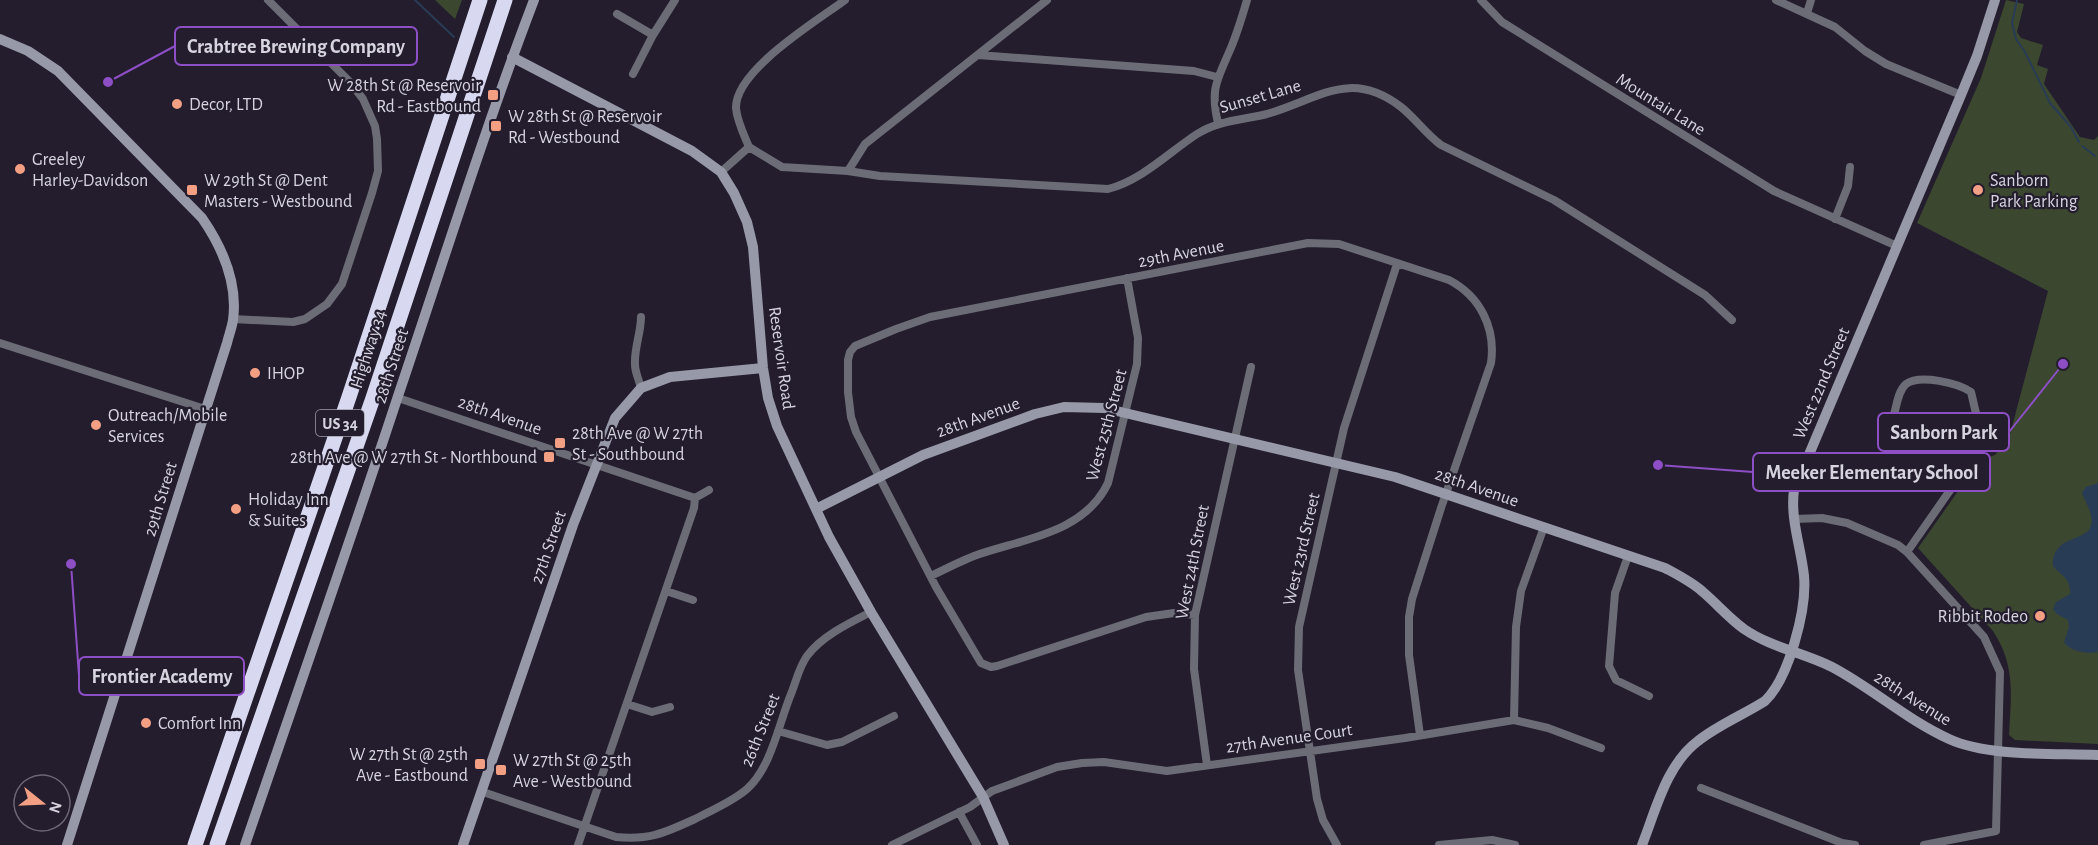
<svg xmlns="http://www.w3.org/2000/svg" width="2098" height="845" viewBox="0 0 2098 845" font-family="'Alegreya Sans',sans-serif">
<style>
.green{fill:#3b472e}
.water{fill:#293c56}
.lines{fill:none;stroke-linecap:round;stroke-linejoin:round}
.stream{stroke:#293c56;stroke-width:2}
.street{stroke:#6c6c76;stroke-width:8}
.secondary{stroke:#9798a8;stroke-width:10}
.highway{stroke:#d8d9f1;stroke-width:15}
.poi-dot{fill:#f39f83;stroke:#231d2e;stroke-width:2}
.labels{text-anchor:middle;stroke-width:4.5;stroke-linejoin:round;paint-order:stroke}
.shield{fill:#231d2e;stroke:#a19dab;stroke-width:1.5}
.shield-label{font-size:16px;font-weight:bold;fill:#d7d4e0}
.poi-label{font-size:18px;fill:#d7d4e0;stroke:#231d2e;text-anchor:start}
.street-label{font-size:18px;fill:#d7d4e0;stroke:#231d2e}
.leader{fill:none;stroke:#8d4ec6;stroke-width:2}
.callout-dot{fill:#8d4ec6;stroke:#231d2e;stroke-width:2}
.callout{fill:#231d2e;stroke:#8d4ec6;stroke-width:2}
.callout-label{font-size:20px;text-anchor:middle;font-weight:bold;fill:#d7d4e0}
</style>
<rect width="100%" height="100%" fill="#231d2e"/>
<path class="green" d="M 435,0 L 462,0 L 455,19 Z
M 2006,0 L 2024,4 L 2017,32 L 2021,38 L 2043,45 L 2037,65 L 2048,69 L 2044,84 L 2080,137 L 2094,140 L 2098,136 L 2098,744 L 2015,740 L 2009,735 C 2011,696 2016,666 1993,631 L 1918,548 L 1980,460 L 1995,455 L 2009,438 L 2048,291 L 1917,223 L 1981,78 Z"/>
<path class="water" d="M 2098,483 L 2098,652 C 2086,654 2071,652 2064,642 L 2069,627 L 2068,620 L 2057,614 L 2053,609 L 2056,602 L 2070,594 C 2071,578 2062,577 2053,566 C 2052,529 2098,546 2091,515 C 2089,508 2085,500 2082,493 L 2086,487 Z"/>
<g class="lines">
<path class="stream" d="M 415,0 L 454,37
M 2017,0 L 2012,23 L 2016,39 L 2025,52 L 2050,103 L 2071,127 L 2079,142
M 2082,146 L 2095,156"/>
<path class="street" d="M 1481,0 L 1502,22 L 1774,191 L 1897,246
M 1776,0 L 1835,27 L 1865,51 L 1886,64 L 1961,95
M 1807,13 L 1811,0
M 617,14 L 653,35
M 978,55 L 1194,71 L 1217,77
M 633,74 L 653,35 L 675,0
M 1218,123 C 1210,89 1217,80 1230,50 C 1237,34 1242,17 1247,0
M 749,147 L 782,167 L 848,171 L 880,176 L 1108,189 C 1142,180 1168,153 1197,134 C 1219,120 1243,120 1267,114 C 1319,99 1350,68 1401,107 C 1415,118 1426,134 1441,145 L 1554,200 L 1705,295 L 1732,320
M 848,171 L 865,144 L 1047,0
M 721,172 L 749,147 C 744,135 737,121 736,108 C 735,70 817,21 845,0
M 1835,219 L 1848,186 L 1850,167
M 233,319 L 293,322 L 305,319 L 327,304 L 342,284 L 372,193 L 378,171 L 377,139 L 375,126 L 363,99 L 350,82 L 268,0
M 0,343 L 205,409
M 641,388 C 639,380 635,372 635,365 C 634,348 641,333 641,317
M 398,398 L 695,498
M 1794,519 L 1822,518 L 1847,523 L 1898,545 L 1907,552 L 1984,637 L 2000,672 L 1996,831 L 1924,845
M 1907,552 L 1983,443 L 1971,392 C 1958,383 1920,374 1906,384 C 1899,390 1897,402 1895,411 C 1891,421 1888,428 1895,438 L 1970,461
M 1628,556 L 1615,593 L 1609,666 L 1616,680 L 1649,696
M 931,576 C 945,569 959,562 974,556 C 1021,539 1084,534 1108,483 L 1137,364 L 1138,338 L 1127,278
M 666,591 L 693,600
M 1195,615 L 1174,613 L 1146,617 L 997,666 L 991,667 L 981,663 L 936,587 L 856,432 L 851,417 L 848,392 L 848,360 L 850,352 L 855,346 L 896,329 L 930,317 L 1308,243 L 1339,244 L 1449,280 C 1480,296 1496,328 1491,363 L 1441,508 L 1412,599 L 1409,617 L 1409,655 L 1420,735
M 627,704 L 652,712 L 670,707
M 1514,720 L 1516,627 L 1521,591 L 1544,527
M 778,731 L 827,745 L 842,742 L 894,716
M 1207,765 L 1194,669 L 1195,615 L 1251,367
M 1701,788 L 1842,843 L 1855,845
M 483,792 L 616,837 C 651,840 664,833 695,819 C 712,810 732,802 747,789 C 771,768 779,723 791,694 C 796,682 799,667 807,656 C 822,636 849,623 871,612
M 959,812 L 977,845
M 578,845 L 694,508 L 695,498 L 709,490
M 892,845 L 970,807 L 992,791 L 1057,767 L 1082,763 L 1104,762 L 1167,771 L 1405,738 L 1514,720 L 1548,728 L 1601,748
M 1337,845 L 1323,820 L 1317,799 L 1298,670 L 1299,627 L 1344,428 L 1397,264
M 1439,845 L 1492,840 L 1515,845"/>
<path class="secondary" d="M 0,39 L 28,51 L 58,71 L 202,218 C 222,247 238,283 233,320 C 232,327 229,335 227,343 L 67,845
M 512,57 L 692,151 L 721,172 L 734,193 L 747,222 L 753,247 L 763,368 L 768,398 L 777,426 L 829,537 L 871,612 L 983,797 L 1004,845
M 816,509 L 923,455 L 1035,414 L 1064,407 L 1104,408 L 1395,477 L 1665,568 C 1678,575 1692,582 1703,592 C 1717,604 1729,618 1744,629 C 1770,647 1804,653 1832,667 C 1872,688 1907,720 1949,739 C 1988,757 2054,753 2098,755
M 245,845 C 296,696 348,548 397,399 C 442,266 484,131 534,0
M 463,845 L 573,525 L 615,418 L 641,388 L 670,377 L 763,368
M 1642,845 C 1656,810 1666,765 1698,741 C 1718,725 1743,715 1765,701 C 1789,678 1807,609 1804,576 C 1801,547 1790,519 1794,490 L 1961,95 L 1977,56 L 1995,0"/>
<path class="highway" d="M 195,845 L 349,397 L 480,0
M 217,845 L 373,398 L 505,0"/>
</g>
<g class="poi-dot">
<rect x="487" y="89" width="12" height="12" rx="3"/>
<circle cx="177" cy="104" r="6"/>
<rect x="490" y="120" width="12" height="12" rx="3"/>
<circle cx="20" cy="169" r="6"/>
<rect x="186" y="184" width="12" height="12" rx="3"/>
<circle cx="1978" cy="190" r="6"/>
<circle cx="255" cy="373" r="6"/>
<circle cx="96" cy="425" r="6"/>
<rect x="554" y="437" width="12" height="12" rx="3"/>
<rect x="543" y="451" width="12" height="12" rx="3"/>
<circle cx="236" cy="509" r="6"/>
<circle cx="2040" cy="616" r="6"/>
<circle cx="146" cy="723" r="6"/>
<rect x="474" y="758" width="12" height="12" rx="3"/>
<rect x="495" y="764" width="12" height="12" rx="3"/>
</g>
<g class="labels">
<rect class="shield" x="316" y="410" width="48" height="26" rx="4.5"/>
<g class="shield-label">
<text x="340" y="429">US 34</text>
</g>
<g class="poi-label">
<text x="481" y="91" text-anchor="end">W 28th St @ Reservoir<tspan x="481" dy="21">Rd - Eastbound</tspan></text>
<text x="189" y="110">Decor, LTD</text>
<text x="508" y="122">W 28th St @ Reservoir<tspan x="508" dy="21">Rd - Westbound</tspan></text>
<text x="32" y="165">Greeley<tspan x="32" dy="21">Harley-Davidson</tspan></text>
<text x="204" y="186">W 29th St @ Dent<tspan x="204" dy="21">Masters - Westbound</tspan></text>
<text x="1990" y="186">Sanborn<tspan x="1990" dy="21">Park Parking</tspan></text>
<text x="267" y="379">IHOP</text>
<text x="108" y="421">Outreach/Mobile<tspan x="108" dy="21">Services</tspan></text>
<text x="572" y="439">28th Ave @ W 27th<tspan x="572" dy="21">St - Southbound</tspan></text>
<text x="537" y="463" text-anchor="end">28th Ave @ W 27th St - Northbound</text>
<text x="248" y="505">Holiday Inn<tspan x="248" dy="21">&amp; Suites</tspan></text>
<text x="2028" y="622" text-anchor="end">Ribbit Rodeo</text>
<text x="158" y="729">Comfort Inn</text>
<text x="468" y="760" text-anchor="end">W 27th St @ 25th<tspan x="468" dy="21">Ave - Eastbound</tspan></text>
<text x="513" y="766">W 27th St @ 25th<tspan x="513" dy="21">Ave - Westbound</tspan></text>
</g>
<g class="street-label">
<text transform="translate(1260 96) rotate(-16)" y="6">Sunset Lane</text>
<text transform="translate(1661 104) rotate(32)" y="6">Mountair Lane</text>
<text transform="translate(1181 253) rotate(-11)" y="6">29th Avenue</text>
<text transform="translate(368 349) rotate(-72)" y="6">Highway 34</text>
<text transform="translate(782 358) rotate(82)" y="6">Reservoir Road</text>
<text transform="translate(391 366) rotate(-72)" y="6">28th Street</text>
<text transform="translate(1821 383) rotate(-67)" y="6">West 22nd Street</text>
<text transform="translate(500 415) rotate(19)" y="6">28th Avenue</text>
<text transform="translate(978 417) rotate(-20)" y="6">28th Avenue</text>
<text transform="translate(1106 425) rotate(-75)" y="6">West 25th Street</text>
<text transform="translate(1477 487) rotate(19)" y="6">28th Avenue</text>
<text transform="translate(160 499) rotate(-73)" y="6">29th Street</text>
<text transform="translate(548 547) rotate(-71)" y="6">27th Street</text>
<text transform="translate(1301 549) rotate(-77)" y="6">West 23rd Street</text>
<text transform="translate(1192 562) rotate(-79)" y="6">West 24th Street</text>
<text transform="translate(1913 698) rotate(32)" y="6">28th Avenue</text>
<text transform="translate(760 730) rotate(-68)" y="6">26th Street</text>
<text transform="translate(1289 738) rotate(-8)" y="6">27th Avenue Court</text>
</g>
</g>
<path class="leader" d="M108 82L175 46M2063 364L2009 432M1658 465L1753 472M71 564L79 676"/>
<g class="callout-dot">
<circle cx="108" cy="82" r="6"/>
<circle cx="2063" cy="364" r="6"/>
<circle cx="1658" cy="465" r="6"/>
<circle cx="71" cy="564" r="6"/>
</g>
<g class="callout">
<rect x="175" y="27" width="242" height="38" rx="6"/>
<rect x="1878" y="413" width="131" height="38" rx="6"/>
<rect x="1753" y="453" width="237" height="38" rx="6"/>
<rect x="79" y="657" width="165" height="38" rx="6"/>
</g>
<g class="callout-label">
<text x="296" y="53">Crabtree Brewing Company</text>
<text x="1944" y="439">Sanborn Park</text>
<text x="1872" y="479">Meeker Elementary School</text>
<text x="162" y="683">Frontier Academy</text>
</g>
<g transform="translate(42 803) rotate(108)"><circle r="28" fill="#231d2e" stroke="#6b6675" stroke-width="1.5"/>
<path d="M0-4.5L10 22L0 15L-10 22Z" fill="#f39f83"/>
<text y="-9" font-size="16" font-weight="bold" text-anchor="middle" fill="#d7d4e0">N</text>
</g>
</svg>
